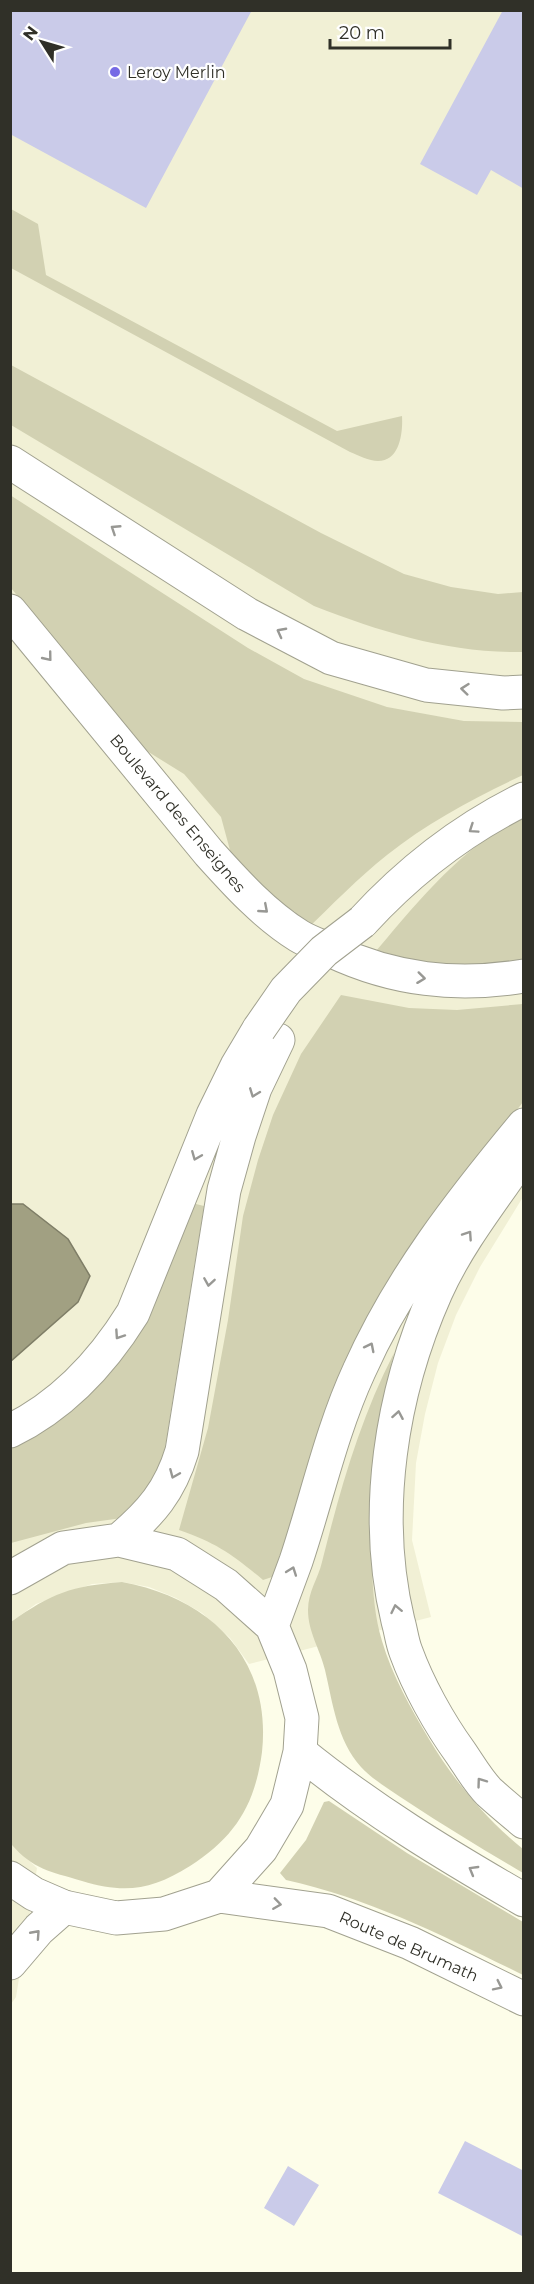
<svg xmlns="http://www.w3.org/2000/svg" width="534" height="2284" viewBox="0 0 534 2284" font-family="Montserrat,sans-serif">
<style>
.built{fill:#f1f0d5}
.green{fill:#d2d1b2}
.water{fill:#a1a082;stroke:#7f7e67;stroke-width:1.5}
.building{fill:#cacbe9}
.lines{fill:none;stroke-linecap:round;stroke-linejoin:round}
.street-casing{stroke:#a1a18f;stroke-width:35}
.secondary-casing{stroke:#a1a18f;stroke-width:35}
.street{stroke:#fff;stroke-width:33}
.secondary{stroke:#fff;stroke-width:33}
.secondary-bridge-casing{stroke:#a1a18f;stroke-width:35;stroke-linecap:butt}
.secondary-bridge{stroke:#fff;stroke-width:33}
.oneway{stroke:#989894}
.poi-dot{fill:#766ae5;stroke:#fff;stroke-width:2}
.labels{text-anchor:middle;stroke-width:4.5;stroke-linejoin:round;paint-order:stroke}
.poi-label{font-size:16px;fill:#303028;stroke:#fff;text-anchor:start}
.street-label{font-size:16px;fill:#303028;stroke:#fff}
</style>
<rect width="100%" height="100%" fill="#fdfde9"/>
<path class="built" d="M 11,11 L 523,11 L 523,1197 L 480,1267 L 456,1315 L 438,1363 L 425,1414 L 416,1463 L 412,1540 L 431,1617 L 249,1664 L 230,1638 L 202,1613 L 176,1598 L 149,1587 L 122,1582 L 92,1584 L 36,1604 L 11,1622 Z
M 11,1844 L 37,1868 L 16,1997 L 11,2004 Z"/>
<path class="green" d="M 11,209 L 38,224 L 46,275 L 337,431 L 402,416 C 403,432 400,461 378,461 C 369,461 358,455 350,452 L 11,268 Z
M 11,365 L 321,533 L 404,574 L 451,587 L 498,594 L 523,592 L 523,652 C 448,653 384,633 314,606 L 11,425 Z
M 10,495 L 248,648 L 304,679 L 387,707 L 464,721 L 523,722 L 523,775 C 476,797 428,822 387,855 C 358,878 332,905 305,931 L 295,912 L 261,891 L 234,865 L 221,817 L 184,774 L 142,748 L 11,588 Z
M 523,817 L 523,962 L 441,966 L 371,957 C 416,904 460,847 523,817 Z
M 341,995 L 409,1008 L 457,1010 L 523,1004 L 523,1102 L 483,1153 L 275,1576 L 263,1580 C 233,1555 217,1543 179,1530 L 208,1428 L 228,1320 L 243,1216 L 258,1160 L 273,1115 L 301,1054 Z
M 192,1203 L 204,1206 L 164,1454 L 157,1475 L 122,1518 L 86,1523 L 11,1543 L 11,1448 L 51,1426 L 92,1390 Z
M 394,1353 C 376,1427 366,1493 372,1569 C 373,1593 375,1618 382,1641 C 392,1675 411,1709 429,1739 C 454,1781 486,1819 523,1849 L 523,1873 C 484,1850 446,1827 408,1802 C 392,1791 374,1781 361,1767 C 337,1740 333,1704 325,1670 C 320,1649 308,1632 308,1610 C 308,1591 318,1579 322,1562 C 340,1490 360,1419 394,1353 Z
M 122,1582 C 210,1598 272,1658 262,1752 C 255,1805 235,1837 190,1866 C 152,1890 125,1894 82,1881 C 49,1871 34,1870 11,1844 L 11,1622 C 52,1593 71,1586 122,1582 Z
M 329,1801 L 407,1853 L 523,1922 L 523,1975 C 446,1937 371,1899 286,1880 L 280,1873 L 306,1840 L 324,1802 Z"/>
<path class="water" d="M 11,1204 L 23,1204 L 68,1239 L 90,1276 L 78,1302 L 11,1361 Z"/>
<path class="building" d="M 10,10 L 252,10 L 146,208 L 10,134 Z
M 503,10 L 524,10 L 524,189 L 491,170 L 477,195 L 420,164 Z
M 465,2141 L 524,2171 L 524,2237 L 438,2193 Z
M 288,2166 L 319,2185 L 294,2226 L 264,2208 Z"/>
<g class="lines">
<g class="street-casing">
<path id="street" d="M 10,1963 L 39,1929 L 64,1907"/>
</g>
<g class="secondary-casing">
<path id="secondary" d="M 10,462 L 247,614 L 331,658 L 426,685 L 503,693 L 524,692
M 10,611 L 209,853 C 236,883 264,914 299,936 C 309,942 321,946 332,951 C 394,980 456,987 524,976
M 362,922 C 407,873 463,829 524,799
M 524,1154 C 493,1199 458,1243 436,1292 C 391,1393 372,1513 398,1621 C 401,1631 402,1642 406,1652 C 418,1685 439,1723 460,1752 C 469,1765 478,1781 489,1792 C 500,1802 512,1812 524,1822
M 10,1431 C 63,1405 102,1363 133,1313 L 213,1115 L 237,1066 L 259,1029
M 119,1540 C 151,1513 170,1491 182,1451 L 224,1190 L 239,1136 L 255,1088 L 278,1040
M 10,1578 L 63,1548 L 119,1540 L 177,1554 L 226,1585 L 272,1626 L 290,1670 L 302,1718 L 300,1752 L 287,1805 L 261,1849 L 219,1896 L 164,1914 L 116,1918 L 64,1907 L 34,1894 L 10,1878
M 272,1626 C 280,1604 288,1583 296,1561 C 317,1498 331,1432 359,1371 C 400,1279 460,1202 524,1125
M 300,1752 C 370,1809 446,1855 524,1900
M 219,1896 L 328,1911 L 410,1943 L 524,1999"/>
</g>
<use href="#street" class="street"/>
<use href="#secondary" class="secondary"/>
<g class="secondary-bridge-casing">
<path id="secondary-bridge" d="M 259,1029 L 286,990 L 324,951 L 362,922"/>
</g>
<use href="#secondary-bridge" class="secondary-bridge"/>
</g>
<defs><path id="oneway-chevron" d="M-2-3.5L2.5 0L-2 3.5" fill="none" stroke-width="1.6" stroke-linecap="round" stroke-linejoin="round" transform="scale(1.5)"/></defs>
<g class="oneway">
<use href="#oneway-chevron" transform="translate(115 529) rotate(-147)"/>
<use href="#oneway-chevron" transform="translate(281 632) rotate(-152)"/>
<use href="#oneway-chevron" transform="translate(48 657) rotate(51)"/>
<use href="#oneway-chevron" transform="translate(465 689) rotate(-174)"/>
<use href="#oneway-chevron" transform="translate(473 829) rotate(146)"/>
<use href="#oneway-chevron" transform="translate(264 909) rotate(41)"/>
<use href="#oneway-chevron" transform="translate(421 978) rotate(7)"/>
<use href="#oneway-chevron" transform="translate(254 1093) rotate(111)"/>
<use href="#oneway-chevron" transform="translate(196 1156) rotate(112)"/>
<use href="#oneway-chevron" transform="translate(468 1235) rotate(-56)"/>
<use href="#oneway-chevron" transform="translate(209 1282) rotate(99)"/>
<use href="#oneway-chevron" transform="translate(119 1335) rotate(124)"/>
<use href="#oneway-chevron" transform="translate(370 1347) rotate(-63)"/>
<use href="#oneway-chevron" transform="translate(398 1415) rotate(-80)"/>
<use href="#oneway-chevron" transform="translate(174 1474) rotate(113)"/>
<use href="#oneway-chevron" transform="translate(292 1571) rotate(-70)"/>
<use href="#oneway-chevron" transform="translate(396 1609) rotate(-102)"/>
<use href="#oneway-chevron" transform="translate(481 1782) rotate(-126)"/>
<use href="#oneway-chevron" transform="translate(473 1870) rotate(-150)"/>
<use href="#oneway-chevron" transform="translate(277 1904) rotate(8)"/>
<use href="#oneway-chevron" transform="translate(36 1934) rotate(-48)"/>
<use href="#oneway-chevron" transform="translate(498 1986) rotate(26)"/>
</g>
<circle class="poi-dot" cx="115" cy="72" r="6"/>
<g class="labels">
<g class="poi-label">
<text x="127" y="78">Leroy Merlin</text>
</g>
<g class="street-label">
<text transform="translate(178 813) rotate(50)" y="6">Boulevard des Enseignes</text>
<text transform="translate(409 1946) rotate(24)" y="6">Route de Brumath</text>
</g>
</g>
<rect width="534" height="2284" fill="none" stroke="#303028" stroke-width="24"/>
<g transform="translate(42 42) rotate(307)" stroke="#ffffff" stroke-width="4.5" paint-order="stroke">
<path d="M0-4.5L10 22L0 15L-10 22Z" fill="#303028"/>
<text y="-9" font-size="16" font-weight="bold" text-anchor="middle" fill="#303028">N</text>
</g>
<path d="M330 39v9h120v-9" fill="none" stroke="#303028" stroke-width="3"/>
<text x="339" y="39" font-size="18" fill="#303028" stroke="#ffffff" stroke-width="4.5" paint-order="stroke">20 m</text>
</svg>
